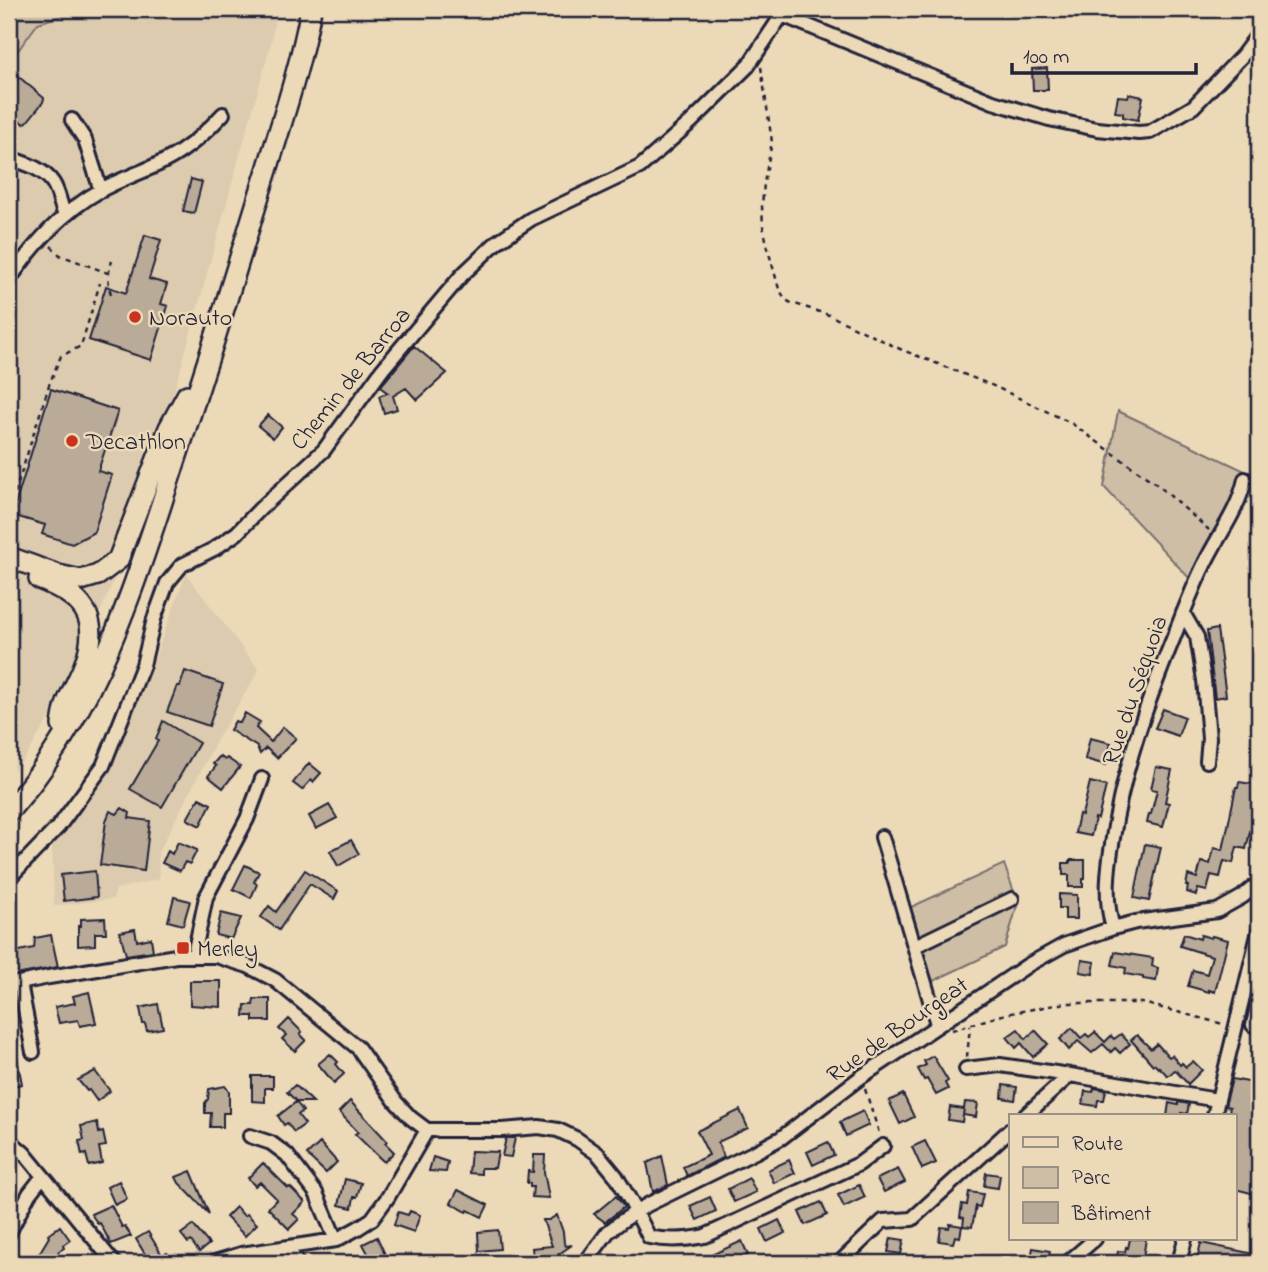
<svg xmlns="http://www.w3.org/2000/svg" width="1268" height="1272" viewBox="0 0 1268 1272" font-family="'Indie Flower',sans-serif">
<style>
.built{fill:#dccbae}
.green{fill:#cebea5;stroke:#787070;stroke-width:2}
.building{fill:#b9ab98;stroke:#22223b;stroke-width:2}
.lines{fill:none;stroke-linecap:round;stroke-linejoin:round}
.minor-casing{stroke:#22223b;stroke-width:18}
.highway-casing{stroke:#22223b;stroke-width:24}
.path{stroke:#22223b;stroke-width:2.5;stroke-dasharray:5 5;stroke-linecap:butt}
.minor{stroke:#ebd9b7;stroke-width:12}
.highway{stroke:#ebd9b7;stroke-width:19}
.poi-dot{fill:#c8321e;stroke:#ebd9b7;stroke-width:2.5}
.labels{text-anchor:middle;stroke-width:5;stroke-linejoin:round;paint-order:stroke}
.poi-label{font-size:24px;fill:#22223b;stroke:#ebd9b7;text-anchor:start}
.street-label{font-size:24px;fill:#22223b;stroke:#ebd9b7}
</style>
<rect width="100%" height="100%" fill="#ebd9b7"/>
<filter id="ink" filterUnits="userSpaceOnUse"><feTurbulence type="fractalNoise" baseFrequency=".0143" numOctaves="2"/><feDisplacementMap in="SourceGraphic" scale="14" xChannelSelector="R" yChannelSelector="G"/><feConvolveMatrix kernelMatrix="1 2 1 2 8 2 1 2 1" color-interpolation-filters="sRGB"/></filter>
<g filter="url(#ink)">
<path class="built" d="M 84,9 L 277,9 L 271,43 L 176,385 L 119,568 L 67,689 L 26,756 L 9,776 L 9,63 L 38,23 Z
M 186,574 L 259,670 L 218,738 L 158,853 L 159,879 L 116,889 L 113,899 L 54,906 L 52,841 L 111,752 L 154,660 Z"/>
<path class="green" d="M 9,9 L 84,9 L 38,23 L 9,63 Z
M 1118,411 L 1247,472 L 1222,539 L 1191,580 L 1104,487 Z
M 1004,864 L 1018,903 L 1005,947 L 931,982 L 920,951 L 925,945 L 916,938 L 907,909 Z"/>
<path class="building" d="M 1047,68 L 1048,90 L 1033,90 L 1032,69 Z
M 19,77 L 44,98 L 43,102 L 27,122 L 24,124 L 9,113 L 9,90 Z
M 1129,94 L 1143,97 L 1138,120 L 1123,117 L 1123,113 L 1115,112 L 1118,96 L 1128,97 Z
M 191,179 L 202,182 L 194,213 L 183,211 Z
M 145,235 L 161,240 L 149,279 L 167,284 L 161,304 L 168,306 L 151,360 L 89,340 L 106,286 L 126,293 Z
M 414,346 L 447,373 L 417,400 L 406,388 L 393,396 L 397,409 L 384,413 L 379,396 L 388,393 L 380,387 Z
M 51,389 L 118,411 L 98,471 L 112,475 L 94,532 L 72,544 L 42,534 L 45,525 L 12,515 Z
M 268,415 L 282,427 L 273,438 L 258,426 Z
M 1217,629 L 1226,696 L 1215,698 L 1207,631 Z
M 185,671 L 223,684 L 209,726 L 167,712 L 177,686 L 180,686 Z
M 1163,709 L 1185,717 L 1178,736 L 1155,728 Z
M 245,713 L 260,722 L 256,728 L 271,742 L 283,727 L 296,738 L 277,758 L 266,748 L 260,754 L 257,747 L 230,730 L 235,721 L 240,723 Z
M 163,721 L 199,743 L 162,807 L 130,789 L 158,741 L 156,739 Z
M 1090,738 L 1111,743 L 1106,765 L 1085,759 Z
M 220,756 L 225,760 L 227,758 L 240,767 L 223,788 L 208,776 L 216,766 L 213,764 Z
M 309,763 L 321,773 L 313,782 L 311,780 L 302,790 L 293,783 Z
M 1156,767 L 1172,770 L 1165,802 L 1169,803 L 1163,827 L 1147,823 L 1149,814 L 1151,814 L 1157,790 L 1151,789 Z
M 1090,782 L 1106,786 L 1098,819 L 1095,818 L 1091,836 L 1075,833 L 1079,814 L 1082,815 Z
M 1239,782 L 1259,785 L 1259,793 L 1246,849 L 1237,847 L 1233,863 L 1224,861 L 1220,877 L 1211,875 L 1207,891 L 1198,889 L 1196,895 L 1187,892 L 1188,886 L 1186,886 L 1188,875 L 1197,878 L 1201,862 L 1210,864 L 1214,848 L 1223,850 L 1236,787 L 1238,787 Z
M 199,798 L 211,804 L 200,826 L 187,819 Z
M 329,805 L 337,818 L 316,829 L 309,816 Z
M 122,808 L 130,813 L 129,818 L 150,821 L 144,871 L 100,865 L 106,821 L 110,811 L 117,814 Z
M 351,840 L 359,854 L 338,866 L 330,851 Z
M 178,842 L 197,850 L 190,864 L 185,862 L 180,871 L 162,863 L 168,851 L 172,854 Z
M 1145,844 L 1161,847 L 1149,901 L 1134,898 Z
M 1070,860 L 1085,860 L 1085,879 L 1083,879 L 1083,887 L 1069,887 L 1069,875 L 1063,875 L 1063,863 L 1070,863 Z
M 245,865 L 259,872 L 254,882 L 257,884 L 251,898 L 233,889 Z
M 305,870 L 338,891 L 334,899 L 310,884 L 279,930 L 261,917 L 269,906 L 276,912 Z
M 95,871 L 97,897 L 64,901 L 61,875 Z
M 1059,894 L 1077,895 L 1077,919 L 1065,919 L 1065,908 L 1059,908 Z
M 174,897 L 190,901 L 183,925 L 168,921 Z
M 221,913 L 241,918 L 231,939 L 216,935 Z
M 105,918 L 106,933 L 95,933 L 95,945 L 78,946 L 78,926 L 81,926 L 81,919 Z
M 135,929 L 137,941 L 151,938 L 153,951 L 126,955 L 120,932 Z
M 1184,934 L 1200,939 L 1201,935 L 1211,938 L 1212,936 L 1228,940 L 1215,992 L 1209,990 L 1209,992 L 1188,986 L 1193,970 L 1207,974 L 1212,956 L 1180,946 Z
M 51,935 L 58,967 L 11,976 L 10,972 L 9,972 L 9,953 L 34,948 L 35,938 Z
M 1115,952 L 1153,958 L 1152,966 L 1158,968 L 1156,981 L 1143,979 L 1143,977 L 1125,974 L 1126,968 L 1112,965 Z
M 1082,960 L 1095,962 L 1093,974 L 1080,972 Z
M 190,981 L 221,981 L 221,1007 L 190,1005 Z
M 89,992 L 96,1023 L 80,1026 L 78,1020 L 59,1023 L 55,1007 L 75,1003 L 73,996 Z
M 254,999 L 270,999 L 270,1021 L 253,1021 L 253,1016 L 244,1016 L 245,1005 L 253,1005 Z
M 158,1004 L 163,1028 L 147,1031 L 145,1024 L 143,1024 L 140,1008 Z
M 289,1019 L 302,1032 L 300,1034 L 306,1040 L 295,1051 L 282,1039 L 286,1035 L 279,1029 Z
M 1072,1028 L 1081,1038 L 1086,1034 L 1089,1037 L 1095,1032 L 1105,1042 L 1111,1036 L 1114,1039 L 1121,1034 L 1130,1044 L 1120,1053 L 1115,1048 L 1111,1052 L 1103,1044 L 1092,1053 L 1078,1041 L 1069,1050 L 1060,1039 Z
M 1018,1029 L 1026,1039 L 1035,1030 L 1048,1044 L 1033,1057 L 1021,1043 L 1016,1048 L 1007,1037 Z
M 1137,1035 L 1151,1049 L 1157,1044 L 1169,1057 L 1172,1055 L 1180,1065 L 1182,1063 L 1186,1067 L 1193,1061 L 1202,1070 L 1188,1084 L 1175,1070 L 1168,1076 L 1159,1067 L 1158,1068 L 1154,1064 L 1153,1065 L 1131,1040 Z
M 330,1054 L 338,1062 L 336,1064 L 344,1074 L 334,1083 L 318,1064 Z
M 933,1056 L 948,1081 L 945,1083 L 948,1089 L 936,1095 L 927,1079 L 924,1080 L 918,1069 L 926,1065 L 924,1061 Z
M 17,1058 L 22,1084 L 9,1087 L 9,1060 Z
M 95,1071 L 110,1091 L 97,1101 L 89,1090 L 87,1091 L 78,1080 Z
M 252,1076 L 273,1076 L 273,1088 L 265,1088 L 265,1102 L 252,1101 Z
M 1232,1079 L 1259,1084 L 1259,1195 L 1235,1189 L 1235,1116 L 1228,1116 L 1230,1107 L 1225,1106 Z
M 295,1085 L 313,1102 L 297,1102 L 287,1092 Z
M 1003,1085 L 1017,1087 L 1015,1100 L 1002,1098 Z
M 225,1086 L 229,1091 L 229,1113 L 223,1113 L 223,1127 L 210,1127 L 211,1113 L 205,1113 L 205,1103 L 208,1099 L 209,1089 Z
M 1094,1088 L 1106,1090 L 1104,1100 L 1098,1100 L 1097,1106 L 1083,1104 L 1085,1091 L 1093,1092 Z
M 903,1094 L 914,1117 L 900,1124 L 889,1101 Z
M 350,1101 L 387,1141 L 385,1143 L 394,1152 L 384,1162 L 355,1134 L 358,1132 L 339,1112 Z
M 296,1102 L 303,1111 L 298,1115 L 305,1124 L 294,1132 L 287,1123 L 284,1125 L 278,1116 Z
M 965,1102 L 978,1103 L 976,1117 L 963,1115 Z
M 1178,1102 L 1189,1104 L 1187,1114 L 1181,1113 L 1181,1116 L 1167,1116 L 1169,1103 L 1178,1105 Z
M 950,1107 L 964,1109 L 962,1122 L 948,1120 Z
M 740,1110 L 748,1128 L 718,1142 L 724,1157 L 687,1176 L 683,1167 L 709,1155 L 697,1131 Z
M 863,1111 L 869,1125 L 846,1136 L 840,1122 Z
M 97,1122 L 99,1133 L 103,1132 L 106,1146 L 99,1147 L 102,1163 L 89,1166 L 86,1154 L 82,1155 L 79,1141 L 84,1140 L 81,1126 Z
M 506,1138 L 515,1138 L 511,1157 L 502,1156 Z
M 925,1141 L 936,1163 L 922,1169 L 912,1147 Z
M 828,1142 L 834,1155 L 813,1165 L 807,1152 Z
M 320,1143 L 337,1162 L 326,1173 L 307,1155 Z
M 471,1151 L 498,1152 L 495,1168 L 481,1168 L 481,1174 L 469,1173 Z
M 534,1155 L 545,1155 L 544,1172 L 549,1198 L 532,1197 L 533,1187 L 530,1187 L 530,1183 L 527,1183 L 528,1171 L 533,1172 Z
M 662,1156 L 668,1185 L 653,1192 L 647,1163 Z
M 433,1157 L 448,1162 L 446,1172 L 429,1171 Z
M 789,1160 L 795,1173 L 774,1183 L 768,1170 Z
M 263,1163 L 288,1188 L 290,1187 L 305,1202 L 293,1214 L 299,1219 L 289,1229 L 268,1208 L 277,1199 L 260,1182 L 255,1186 L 248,1178 Z
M 898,1169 L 905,1182 L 884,1192 L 877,1179 Z
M 191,1171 L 209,1214 L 179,1183 L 176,1177 Z
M 986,1173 L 1000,1175 L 998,1188 L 984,1186 Z
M 749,1178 L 756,1192 L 734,1202 L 728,1189 Z
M 345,1179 L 361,1183 L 357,1197 L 354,1197 L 352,1208 L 339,1205 Z
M 119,1181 L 127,1199 L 115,1205 L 107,1187 Z
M 859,1185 L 865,1197 L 844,1207 L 838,1195 Z
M 458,1190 L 488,1205 L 482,1217 L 468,1210 L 467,1212 L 451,1203 Z
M 969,1192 L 983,1194 L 980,1207 L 976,1206 L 972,1227 L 963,1226 L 964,1218 L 960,1217 L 962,1204 L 967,1205 Z
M 616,1196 L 624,1207 L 605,1222 L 594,1214 Z
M 710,1197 L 716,1211 L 697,1220 L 690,1206 Z
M 821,1202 L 827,1215 L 805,1225 L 799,1212 Z
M 111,1205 L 122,1227 L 125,1226 L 131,1236 L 111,1244 L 100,1223 L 98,1224 L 91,1214 Z
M 236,1207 L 244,1216 L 247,1214 L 257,1224 L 245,1236 L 226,1217 Z
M 410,1211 L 420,1215 L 414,1232 L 394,1225 L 398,1212 L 408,1215 Z
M 557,1215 L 563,1232 L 564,1243 L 566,1246 L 572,1245 L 556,1256 L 567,1263 L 534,1263 L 532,1248 L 552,1246 L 543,1220 L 549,1220 Z
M 779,1220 L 785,1233 L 767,1242 L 761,1229 Z
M 950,1224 L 962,1226 L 960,1237 L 955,1236 L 953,1243 L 939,1241 L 941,1227 L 949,1228 Z
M 193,1225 L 209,1244 L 199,1252 L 191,1241 L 188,1243 L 181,1234 Z
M 60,1226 L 70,1240 L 63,1245 L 64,1248 L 59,1251 L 53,1263 L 51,1263 L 37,1257 L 49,1237 L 48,1235 Z
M 498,1230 L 500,1249 L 479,1251 L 478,1232 Z
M 148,1232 L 162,1255 L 167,1253 L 171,1261 L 166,1263 L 143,1263 L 149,1261 L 136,1239 Z
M 377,1237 L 387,1259 L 378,1263 L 373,1263 L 363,1244 Z
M 891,1238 L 904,1240 L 901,1254 L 888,1252 Z
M 1130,1239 L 1146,1239 L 1142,1263 L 1116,1263 L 1118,1251 L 1125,1252 L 1126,1247 L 1128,1248 Z
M 742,1241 L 748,1255 L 730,1263 L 694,1263 Z
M 1201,1243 L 1259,1255 L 1259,1263 L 1196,1263 Z
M 1033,1248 L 1050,1251 L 1048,1263 L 1030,1263 Z"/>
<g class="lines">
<g class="minor-casing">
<path id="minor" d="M 782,15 L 993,102 L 1049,119 L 1097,129 L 1139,133 L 1150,132 L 1193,107 L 1242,56 L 1259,33
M 72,120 L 85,140 L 101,191
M 9,158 C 24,163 43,168 53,183 C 59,192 60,205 65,215
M 9,280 C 34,244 62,212 101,190 C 126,176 160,167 183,150 C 198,140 211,127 223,114
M 1183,613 L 1197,637 L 1204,680 L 1209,738 L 1207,761
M 882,837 L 937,1024
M 9,878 L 59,826 L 103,766 L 143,665 L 154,619 L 167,583 L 182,565 L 214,549 L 237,533 L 260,509 L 324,450 L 382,370 L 462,275 L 497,242 L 531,219 L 640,167 L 691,122 L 748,66 L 786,9
M 1113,928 C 1104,898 1108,868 1113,838 C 1123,769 1147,703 1173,639 C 1183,614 1192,589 1204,565 C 1218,535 1238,512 1245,479
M 915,946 L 1012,899
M 194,955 L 206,897 L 247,819 L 262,779
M 20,983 L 33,1052
M 9,985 L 49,977 L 176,956 L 216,956 L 248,966 L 275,980 L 358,1048 L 396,1102 L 411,1118 L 427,1130 L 502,1130 L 539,1127 L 558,1130 L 577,1139 L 598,1154 L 616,1176 L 630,1200 L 649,1237 C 668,1241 686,1240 705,1236 L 859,1164 L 883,1146
M 1253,1025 L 1259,998
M 966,1069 L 1000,1065 L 1070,1075
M 1025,1116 L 1070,1075 L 1217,1100
M 1214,1116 L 1259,931
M 250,1136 L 271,1143 L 287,1155 L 316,1193 L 336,1240
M 9,1140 L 24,1153 L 114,1263
M 9,1233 L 29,1194 L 43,1176
M 288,1248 L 297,1263
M 211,1263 L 241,1254 L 336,1240 L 358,1228 L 372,1219 L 388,1197 L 427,1130
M 585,1263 L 608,1232 L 622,1221 L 647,1205 L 755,1152 L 781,1138 L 861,1077 L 1028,965 L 1064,945 L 1113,928 L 1136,922 L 1217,911 L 1242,897 L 1259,883
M 839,1263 L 883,1221 L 912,1219 L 1011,1129
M 1067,1263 L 1095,1239
M 1179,1263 L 1185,1239"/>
</g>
<g class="highway-casing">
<path id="highway" d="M 9,557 L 58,575 L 81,580 L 98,575 L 118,560 L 169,428 L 187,395
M 39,579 C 81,595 102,616 85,663 C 80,677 72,690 67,703 C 64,710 63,718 62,725
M 9,811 C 88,721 124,617 161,505 C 182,440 204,374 224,309 C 239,261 253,214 268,167 C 284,115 301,63 311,9"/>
</g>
<path class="path" d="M 761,67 L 772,142 L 764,183 L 762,206 L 763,226 L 769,253 L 779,289 L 784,297 L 789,302 L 829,315 L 900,349 L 996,387 L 1071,423 L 1159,486 L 1209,530
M 51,246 L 60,255 L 108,273
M 111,294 C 107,282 108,272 112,261
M 9,512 L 49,385 L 57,365 L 61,356 L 81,346 L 100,283
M 9,536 L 15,515
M 952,1030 L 1006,1014 L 1066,1003 L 1143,1003 L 1223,1024
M 967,1057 L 970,1026
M 865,1089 L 880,1136"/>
<use href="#minor" class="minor"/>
<use href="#highway" class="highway"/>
</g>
</g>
<g class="poi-dot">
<circle cx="135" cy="317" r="7"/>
<circle cx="72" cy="441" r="7"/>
<rect x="176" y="941" width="14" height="14" rx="3.5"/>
</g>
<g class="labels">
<g class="poi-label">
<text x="149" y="325">Norauto</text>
<text x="86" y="449">Decathlon</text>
<text x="197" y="956">Merley</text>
</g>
<g class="street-label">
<text transform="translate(350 378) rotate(-51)" y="8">Chemin de Barroa</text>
<text transform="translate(1134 690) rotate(-71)" y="8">Rue du Séquoia</text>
<text transform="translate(897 1029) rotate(-35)" y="8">Rue de Bourgeat</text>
</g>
</g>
<rect width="1268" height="1272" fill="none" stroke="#ebd9b7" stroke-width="35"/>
<rect x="18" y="18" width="1233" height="1237" fill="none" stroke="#22223b" stroke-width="2.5" filter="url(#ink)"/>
<rect x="1009" y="1114" width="228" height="126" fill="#ebd9b7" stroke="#9b9085" stroke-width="2"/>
<rect x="1023" y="1137" width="35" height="10" fill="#ebd9b7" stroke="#9b9085" stroke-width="2"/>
<text x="1072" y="1150" font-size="21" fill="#22223b">Route</text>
<rect x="1023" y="1167" width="35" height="21" fill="#cebea5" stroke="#9b9085" stroke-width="2"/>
<text x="1072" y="1184" font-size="21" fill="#22223b">Parc</text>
<rect x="1023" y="1202" width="35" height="21" fill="#b9ab98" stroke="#9b9085" stroke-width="2"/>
<text x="1072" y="1220" font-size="21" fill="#22223b">Bâtiment</text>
<path d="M1012 63v10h184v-10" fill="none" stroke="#22223b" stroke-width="3.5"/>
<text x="1023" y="63" font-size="21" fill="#22223b" stroke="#ebd9b7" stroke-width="5" paint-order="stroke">100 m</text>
</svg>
